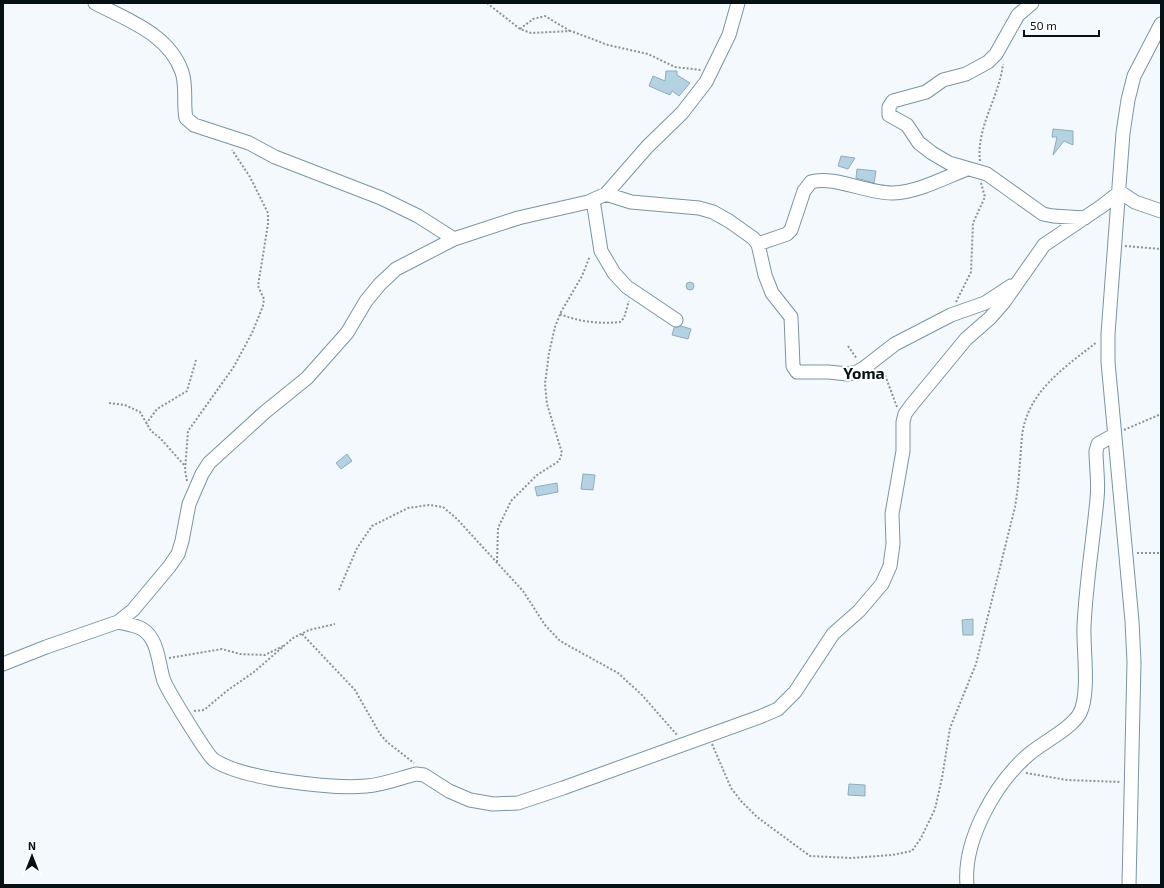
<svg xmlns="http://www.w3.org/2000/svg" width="1164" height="888" viewBox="0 0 1164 888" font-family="'Exo 2',sans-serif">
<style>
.building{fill:#b4d2e2;stroke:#8facbc}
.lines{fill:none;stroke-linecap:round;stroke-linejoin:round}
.minor-casing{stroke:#7995a4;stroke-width:15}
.path{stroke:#8b9397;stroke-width:2;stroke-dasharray:2 2;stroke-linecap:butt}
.minor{stroke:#fff;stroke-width:13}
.labels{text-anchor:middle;stroke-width:4;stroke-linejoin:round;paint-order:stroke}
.quarter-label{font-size:16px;font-weight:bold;fill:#061116;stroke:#fff}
</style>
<rect width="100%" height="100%" fill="#f3f9fc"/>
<path class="building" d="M 666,71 L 677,71 L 677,75 L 690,83 L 679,96 L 672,91 L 670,95 L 649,86 L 653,76 L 665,81 Z
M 1053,129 L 1073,131 L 1073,145 L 1064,141 L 1053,155 L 1057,137 L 1052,137 Z
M 841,156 L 855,158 L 848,169 L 838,166 Z
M 857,169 L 876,171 L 874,183 L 856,178 Z
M686 286a4 4 0 1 1 8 0a4 4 0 1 1-8 0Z
M 681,326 L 691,329 L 688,339 L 672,335 L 674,328 Z
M 347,454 L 352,461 L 341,469 L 336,463 Z
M 583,474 L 595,475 L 593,490 L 581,489 Z
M 557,483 L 558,492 L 537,496 L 535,487 Z
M 973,619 L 973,635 L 963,635 L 962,620 Z
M 849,784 L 865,785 L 865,796 L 848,795 Z"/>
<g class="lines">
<g class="minor-casing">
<path id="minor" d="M 95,3 C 127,20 169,34 182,72 C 187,87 183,103 186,118 L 194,125 L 249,143 L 275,157 L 381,198 L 418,216 L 454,239
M 1032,3 L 1018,15 L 996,54 L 988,62 L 966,74 L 943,80 L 926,92 L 893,101 L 889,107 L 889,115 L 907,125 L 919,143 L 932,153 L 949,163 L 987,174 L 1043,214 L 1053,216 L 1085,218
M 606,194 L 631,202 L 699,208 L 713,212 L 729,221 L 753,238 L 758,244 L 765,275 L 772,293 L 791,317 L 793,366 L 797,372 L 828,372 L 848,374 L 857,372 L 864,368 L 895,344 L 951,315 L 985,303 L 1011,286
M 593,200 L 601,251 L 614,273 L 627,287 L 676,320
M 758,244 L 787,234 L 791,230 L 804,191 L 811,182 C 833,175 869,194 893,193 C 918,192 944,178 967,169
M 118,622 C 126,624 135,625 142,629 C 159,639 158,664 164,681 C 168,691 207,755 214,760 C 242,779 332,789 366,786 C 383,785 400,778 416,774 L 424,775 L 449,791 L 470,800 L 493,804 L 518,803 L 563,788 L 762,716 L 778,709 L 795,692 L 833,634 L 859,611 L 882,584 L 890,566 L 893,544 L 892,514 L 903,451 L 903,422 L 905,414 L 910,407 L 966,339 L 990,318 L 1004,302 L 1044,245 L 1102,206 L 1120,192 L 1135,202 L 1161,211
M 3,664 L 46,647 L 118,622 L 133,610 L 169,567 L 178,554 L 182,541 L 189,504 L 202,474 L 209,463 L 265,412 L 307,378 L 347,333 L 366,301 L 380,284 L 396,269 L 454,239 L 518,218 L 588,202 L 606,194 L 647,147 L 682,113 L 706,82 L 729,35 L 738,3
M 967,885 C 963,840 995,784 1028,755 C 1043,742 1071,729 1080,713 C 1090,692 1083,649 1084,626 C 1086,583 1093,542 1097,499 C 1099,483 1096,466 1096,451 L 1098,444 L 1114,435
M 1129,885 L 1134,662 L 1132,621 L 1108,362 L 1108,334 L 1123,133 L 1128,100 L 1134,76 L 1161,24"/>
</g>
<path class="path" d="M 487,3 L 520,29 L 531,33 L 571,31 L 608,45 L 648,54 L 675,67 L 701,70
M 520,29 L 533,19 L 545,16 L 570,31
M 980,161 C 976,127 999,98 1003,64
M 1125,246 L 1161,249
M 956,302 L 971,272 L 973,223 L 985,197 L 981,183
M 560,314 C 578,322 601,324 620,322 L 624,318 L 629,301
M 848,346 L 857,359
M 879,370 L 885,375 L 897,407
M 109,403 L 125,405 L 140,412 L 151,431 L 160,438 L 185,466
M 146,424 L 157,409 L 187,391 L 196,360
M 1124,430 L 1161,414
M 187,481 L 185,470 L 188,431 L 233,368 L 252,333 L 263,306 L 264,299 L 258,286 L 268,224 L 268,213 L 250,177 L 232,150
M 1137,553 L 1161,553
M 497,562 L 498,528 L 511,501 L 537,475 L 559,461 L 562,453 L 547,404 L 545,384 L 549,353 L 555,327 L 561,312 L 582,276 L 590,256
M 339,590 L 357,548 L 372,526 L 408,508 L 429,505 L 443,507 L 457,519 L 523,591 L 545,625 L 560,641 L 618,673 L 642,695 L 677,735
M 302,634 L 355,690 L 380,734 L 387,742 L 414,763
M 169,658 L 222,649 L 240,654 L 265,655 L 283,646
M 194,711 L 204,710 L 228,690 L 254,672 L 293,638 L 309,630 L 335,624
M 712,744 L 731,788 L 741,801 L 757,817 L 810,856 L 851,858 L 892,855 L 912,851 L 921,838 L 935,809 L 942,778 L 950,728 L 976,664 L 1015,507 C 1019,483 1020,460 1022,436 C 1027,392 1065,367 1097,342
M 1026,773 L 1067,780 L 1121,782"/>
<use href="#minor" class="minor"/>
</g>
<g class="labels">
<g class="quarter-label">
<text x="864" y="379">Yoma</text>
</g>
</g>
<rect width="1164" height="888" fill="none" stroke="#061116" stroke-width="8"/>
<g transform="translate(32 856)" stroke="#ffffff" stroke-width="3" paint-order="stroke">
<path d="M0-3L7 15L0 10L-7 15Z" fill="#061116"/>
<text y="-6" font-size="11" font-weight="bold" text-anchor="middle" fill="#061116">N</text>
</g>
<path d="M1024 30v6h75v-6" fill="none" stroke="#061116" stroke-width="2"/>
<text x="1030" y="30" font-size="12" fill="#061116" stroke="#ffffff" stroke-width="3" paint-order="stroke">50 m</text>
</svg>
